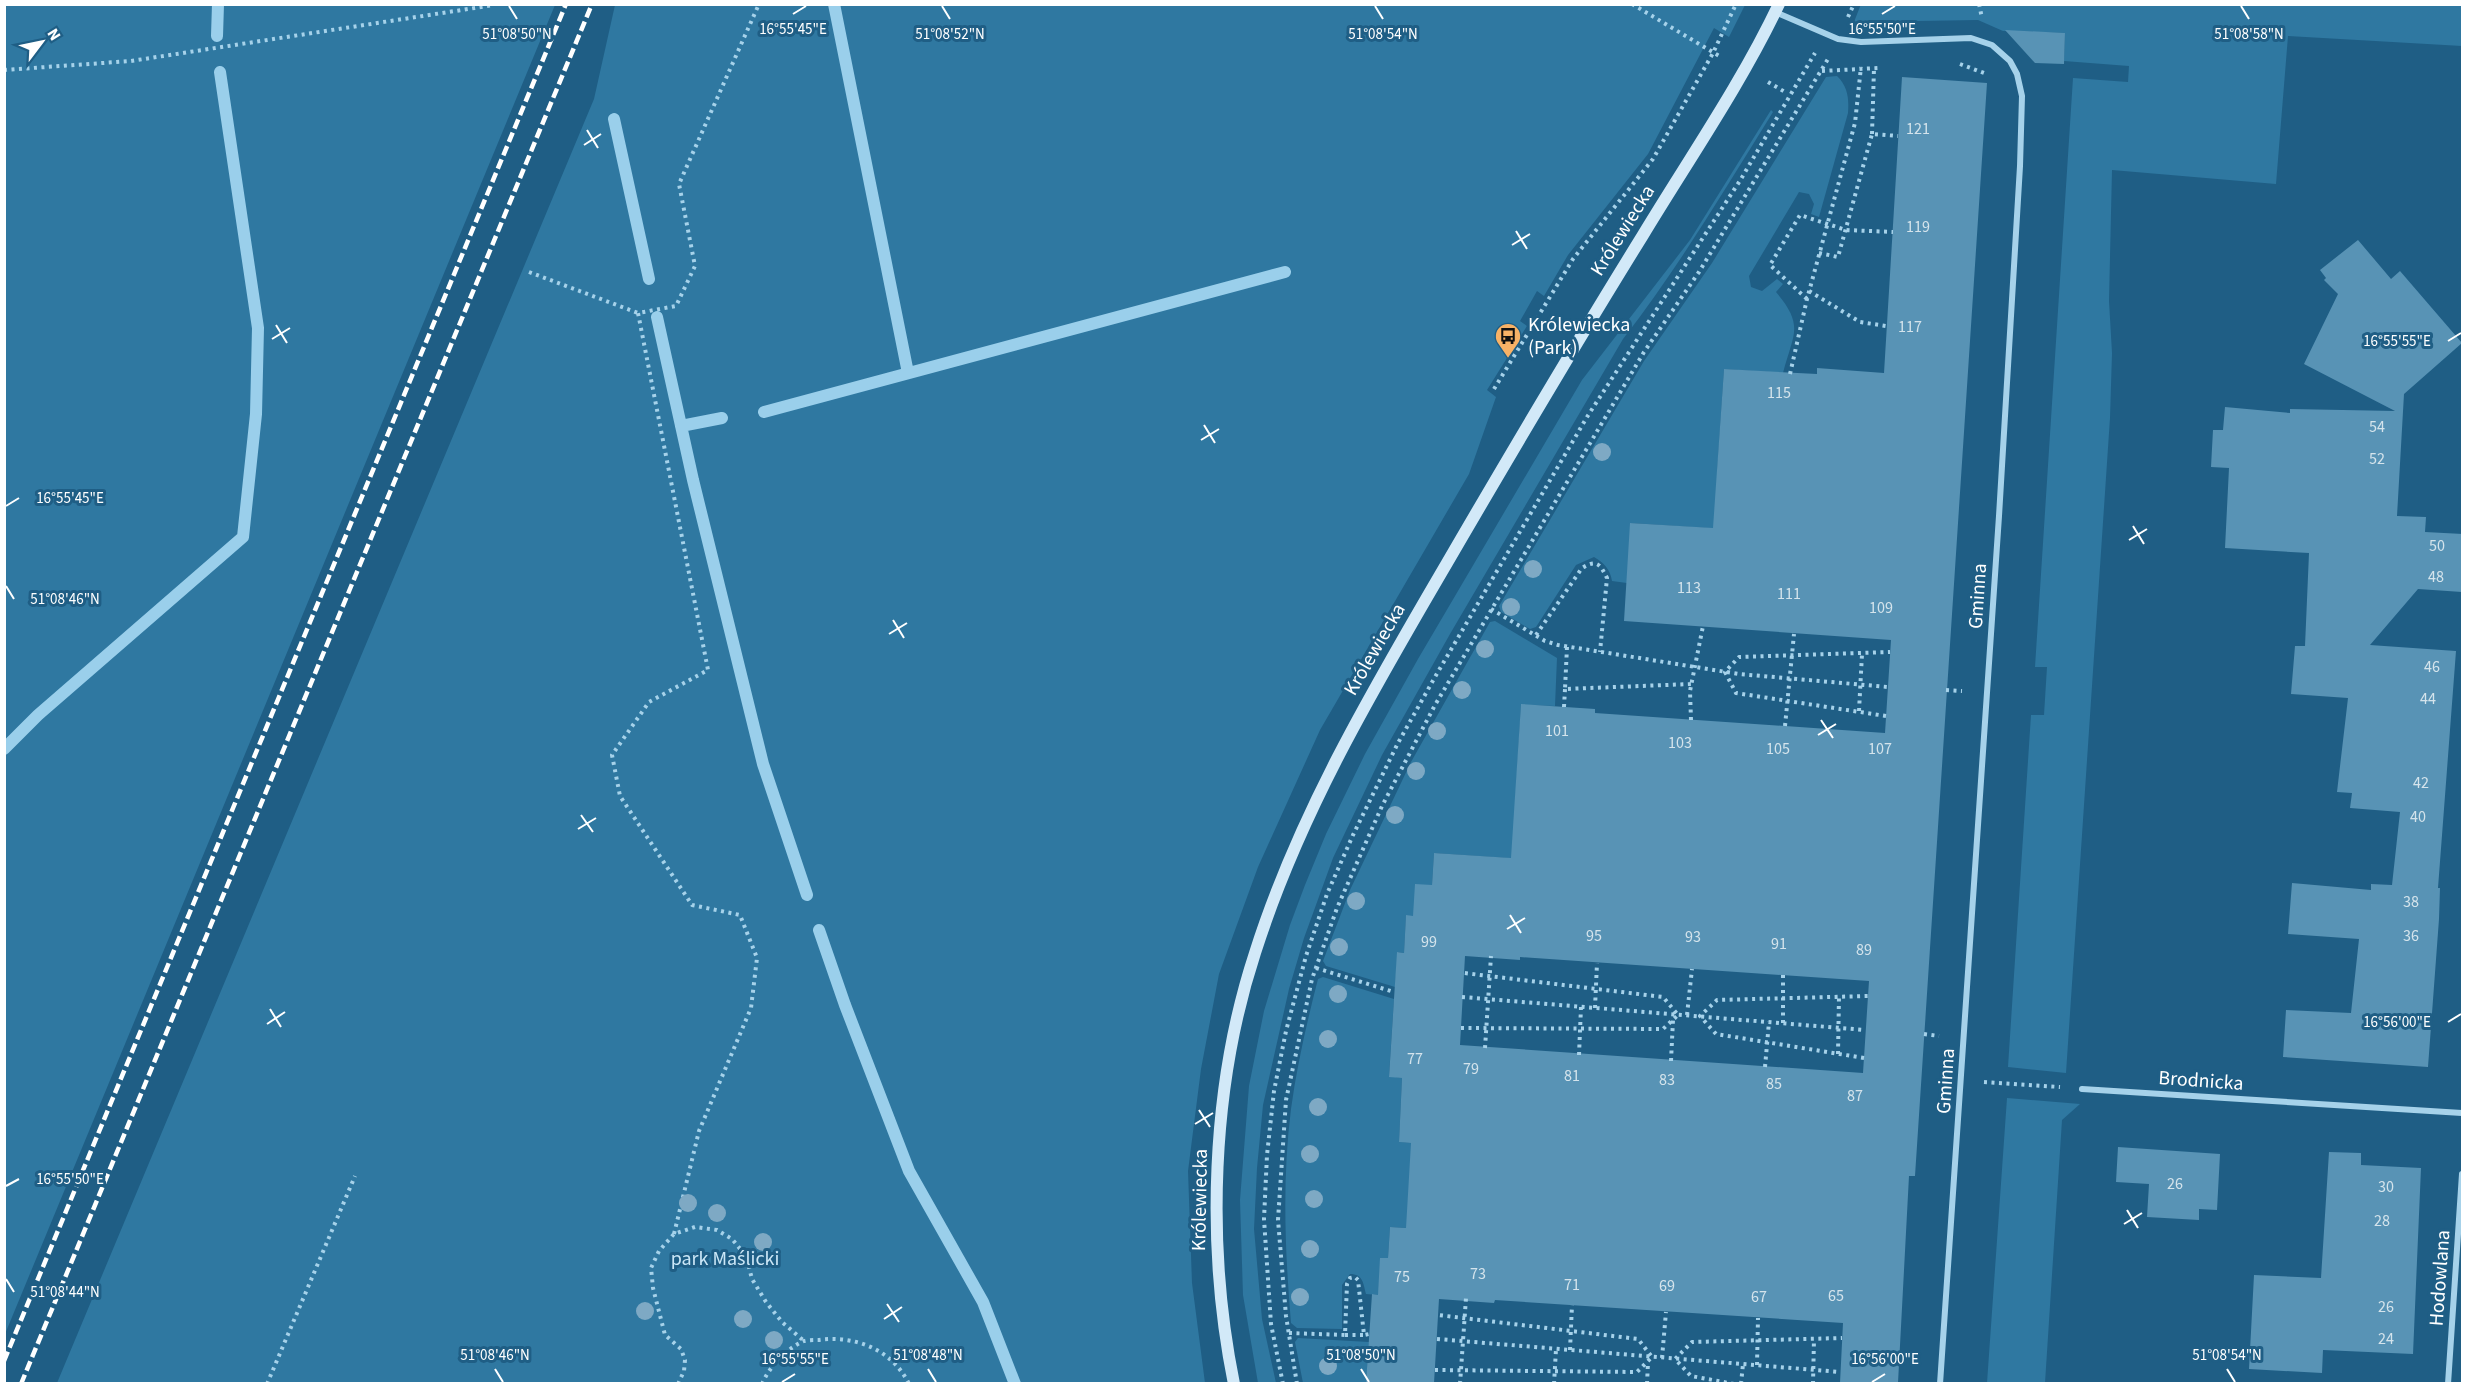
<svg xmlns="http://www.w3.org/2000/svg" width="2467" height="1388" viewBox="0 0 2467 1388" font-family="'Source Sans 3',sans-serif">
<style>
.green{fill:#2f78a1}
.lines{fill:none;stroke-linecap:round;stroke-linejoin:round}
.stream{stroke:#9acfeb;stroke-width:12}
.building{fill:#5893b5;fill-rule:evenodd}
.path{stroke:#a6d2ea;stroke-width:4;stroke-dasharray:3 4.5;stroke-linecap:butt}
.street{stroke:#a6d2ea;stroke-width:6}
.secondary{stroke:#d2e9f8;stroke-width:12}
.rail{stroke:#fff;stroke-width:4.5;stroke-dasharray:10 4.5;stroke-linecap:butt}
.tree{fill:#7ea9c4}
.ticks{fill:none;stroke:#fff;stroke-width:2}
.labels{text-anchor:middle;stroke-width:6;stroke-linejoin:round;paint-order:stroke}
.number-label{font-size:16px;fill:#d5e4ec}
.street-label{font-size:20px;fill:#fff;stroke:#1f5e85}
.poi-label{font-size:20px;fill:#fff;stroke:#1f5e85;text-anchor:start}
.park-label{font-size:20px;fill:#cbe7f7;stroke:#1f5e85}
.ticks-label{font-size:15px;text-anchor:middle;fill:#fff;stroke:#1f5e85;stroke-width:6;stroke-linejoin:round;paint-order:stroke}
</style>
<rect width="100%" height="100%" fill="#1f5e85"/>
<path class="green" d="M 1861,4 L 2462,5 L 2462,46 L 2288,36 L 2276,184 L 2112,170 L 2109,301 L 2112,353 L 2110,418 L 2066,1073 L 2008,1067 L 2031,715 L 2044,715 L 2047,667 L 2035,667 L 2073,78 L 2128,82 L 2129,66 L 2064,61 L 2065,33 L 2003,31 L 1978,20 L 1854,22 Z
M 4,5 L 555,5 L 5,1334 L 4,1334 Z
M 615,5 L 1745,5 L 1729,37 L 1714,28 L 1648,154 L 1568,255 L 1544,296 L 1537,291 L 1520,321 L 1527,326 L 1487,390 L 1496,397 L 1469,474 L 1320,730 L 1258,867 L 1219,974 L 1201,1069 L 1188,1171 L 1192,1283 L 1205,1383 L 57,1383 L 594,99 Z
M 1837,76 C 1848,87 1849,98 1848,113 L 1819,217 L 1811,214 L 1814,204 L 1809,194 L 1799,192 L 1749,276 L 1751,287 L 1762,291 L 1777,279 L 1783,284 L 1776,292 C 1805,326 1793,334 1783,373 L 1724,369 L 1717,474 L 1859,538 L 1631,523 L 1627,583 L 1612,581 C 1610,569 1604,563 1594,557 L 1576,565 L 1536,627 L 1530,629 L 1501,612 L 1499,606 L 1644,361 L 1712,263 L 1826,77 Z
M 1771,110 L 1773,112 C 1725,189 1679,267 1623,339 L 1450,634 L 1382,755 L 1333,858 L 1304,938 L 1289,989 L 1263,1105 L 1257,1168 L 1254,1229 L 1262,1319 L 1276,1383 L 1258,1383 L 1243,1295 L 1240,1200 L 1249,1086 L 1264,1011 L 1290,925 L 1305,885 L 1326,834 L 1365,754 L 1418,659 L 1582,380 L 1690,240 Z
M 1495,621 L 1557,658 L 1555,706 L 1521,705 L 1515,807 L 1836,880 L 1434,853 L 1432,885 L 1413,916 L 1406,916 L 1404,953 L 1398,952 L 1395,987 L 1326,966 L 1323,961 L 1350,890 L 1411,762 L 1490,622 Z
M 1323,977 L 1394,999 L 1389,1076 L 1402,1078 L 1399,1142 L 1817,1170 L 1406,1228 L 1390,1227 L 1388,1258 L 1378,1295 L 1366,1294 C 1363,1283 1363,1274 1350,1274 L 1342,1285 L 1342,1329 L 1297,1328 L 1291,1323 C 1285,1252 1282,1180 1291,1109 C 1297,1065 1307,1022 1318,979 Z
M 2007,1098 L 2080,1104 L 2062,1120 L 2045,1383 L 1987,1383 Z
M 1298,1338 L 1369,1342 L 1366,1383 L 1303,1383 L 1295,1342 Z"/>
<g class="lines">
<path class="stream" d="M 834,4 L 908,373
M 217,36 L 218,4
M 614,119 L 649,279
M 657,317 L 693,480 L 763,764 L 807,895
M 764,412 L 1285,272
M 681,426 L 722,418
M 4,749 L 38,715 L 243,537 L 256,414 L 258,328 L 220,72
M 819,930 L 845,1005 L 909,1171 L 983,1302 L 1015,1384"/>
</g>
<path class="building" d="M 2005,30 L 2065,33 L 2064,64 L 2035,63 Z
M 1902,77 L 1987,83 L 1915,1176 L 1909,1176 L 1898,1383 L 1840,1383 L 1843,1323 L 1495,1300 L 1494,1303 L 1439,1299 L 1434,1383 L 1366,1383 L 1372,1294 L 1378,1295 L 1380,1258 L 1388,1258 L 1390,1227 L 1406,1228 L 1411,1143 L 1399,1142 L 1402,1078 L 1389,1077 L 1397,952 L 1404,953 L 1406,915 L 1413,916 L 1415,884 L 1432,885 L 1434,853 L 1511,858 L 1521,704 L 1595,709 L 1595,713 L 1885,733 L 1891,640 L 1624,621 L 1630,523 L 1713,528 L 1724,369 L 1817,374 L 1817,368 L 1884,373 ZM 1465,956 L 1520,960 L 1520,957 L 1869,981 L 1863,1073 L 1460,1045 Z
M 2358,240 L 2391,279 L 2400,271 L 2462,343 L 2404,394 L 2397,516 L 2426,517 L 2425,532 L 2463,534 L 2462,592 L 2418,589 L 2370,645 L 2456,651 L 2438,888 L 2440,888 L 2439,919 L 2428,1067 L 2283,1057 L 2286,1010 L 2351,1013 L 2359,939 L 2288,934 L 2292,883 L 2371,890 L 2371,884 L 2392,885 L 2400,812 L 2350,808 L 2352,793 L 2337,792 L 2348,698 L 2291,694 L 2295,646 L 2305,646 L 2309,553 L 2225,548 L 2229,468 L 2211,467 L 2213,430 L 2223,430 L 2225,407 L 2290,413 L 2290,409 L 2395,411 L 2304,364 L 2338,294 L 2324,280 L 2326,278 L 2320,270 Z
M 2118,1147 L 2220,1154 L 2217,1210 L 2199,1209 L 2199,1220 L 2147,1217 L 2149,1184 L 2116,1182 Z
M 2329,1152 L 2361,1153 L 2361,1165 L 2421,1168 L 2413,1354 L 2323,1350 L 2322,1373 L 2249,1369 L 2254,1275 L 2321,1278 Z"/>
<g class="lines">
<path class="path" d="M 1632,4 L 1721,57
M 1979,4 L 1982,18
M 1848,17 L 1854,4
M 1960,64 L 1984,73
M 4,70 L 131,61 L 494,5
M 1822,71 L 1878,68
M 1768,82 L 1785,92
M 1872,134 L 1874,68
M 1819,253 L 1838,257 L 1872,134 L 1898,136
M 529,272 L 638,313
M 1809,291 L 1860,322 L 1886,326
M 1807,299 L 1770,265 L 1800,215 L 1846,230 L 1893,232
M 1790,374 L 1807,299 L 1855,123 L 1861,67
M 1494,389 L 1573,259 L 1653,159 L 1713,53 L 1736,4
M 1491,609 L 1545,641 L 1558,645 L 1739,674 L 1888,687
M 1536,635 L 1582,568 C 1597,559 1600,564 1607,578 L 1600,652
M 1567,647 L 1565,689 L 1691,684
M 1946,690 L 1962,691
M 1564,707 L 1565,689
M 1859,711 L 1862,654
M 1886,716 L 1736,693 L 1725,672 L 1739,657 L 1890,652
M 1691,720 L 1690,691 L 1703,626
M 1785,726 L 1794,634
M 1316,968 L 1394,992
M 1462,997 L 1865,1030
M 1595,1008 L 1597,963
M 1687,1015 L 1692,969
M 1783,1023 L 1783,975
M 1461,1028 L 1663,1029 L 1678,1015 L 1663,997 L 1464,973
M 1924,1034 L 1939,1036
M 1485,1048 L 1491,956
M 1838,1054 L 1839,996
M 1579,1055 L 1581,1007
M 1864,1058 L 1716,1034 L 1700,1016 L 1717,1000 L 1868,996
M 1671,1061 L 1673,1020
M 1765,1067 L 1769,1022
M 1984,1082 L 2060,1087
M 674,1234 L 699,1131 L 751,1008 L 757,958 L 740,915 L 692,905 L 620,796 L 612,755 L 649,702 L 708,670 L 638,313 L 676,306 L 695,266 L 679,184 L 759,4
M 1289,1333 L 1345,1335 L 1347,1284 L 1350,1278 L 1355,1277 L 1358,1280 L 1364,1335 L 1369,1334
M 1345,1335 L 1364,1335
M 1437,1339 L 1840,1372
M 1570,1350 L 1572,1305
M 1662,1358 L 1666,1312
M 1757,1365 L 1758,1318
M 1435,1370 L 1637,1372 L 1652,1357 L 1638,1339 L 1438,1315
M 267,1384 L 355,1176
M 678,1384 L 684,1371 L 685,1360 L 681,1349 L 665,1335 L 653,1288 L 651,1268 L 659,1251 L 674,1234 L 695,1227 L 717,1230 L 732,1239 L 746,1256 L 752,1279 L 766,1302 L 782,1322 L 804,1341
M 762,1384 C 769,1367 787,1348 804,1341 C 808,1340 814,1340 818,1340 C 854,1335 892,1349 909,1384
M 1283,1384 L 1271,1324 L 1264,1219 L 1267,1155 L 1274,1091 L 1286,1031 L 1306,956 L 1327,894 L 1353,835 L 1398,743 L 1435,677 L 1587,417 L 1741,179 L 1815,53
M 1297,1384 L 1286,1316 L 1278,1220 L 1286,1100 L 1312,979 L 1337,908 L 1382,806 L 1435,705 L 1644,352 L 1699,272 L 1828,59
M 1460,1384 L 1466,1298
M 1554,1384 L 1556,1349
M 1647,1384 L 1648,1362
M 1734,1384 L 1691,1376 L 1675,1359 L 1692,1342 L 1842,1338
M 1741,1384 L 1743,1364
M 1813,1384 L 1814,1339"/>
<path class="street" d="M 1775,12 L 1838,39 L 1861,42 L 1971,38 L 1992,45 L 2010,61 L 2017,74 L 2022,96 L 2020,166 L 1999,516 L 1940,1384
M 2082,1089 L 2462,1113
M 2448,1384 L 2462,1174"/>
<path class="secondary" d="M 1234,1384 C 1206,1246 1211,1087 1255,953 C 1299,814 1374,688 1447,563 C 1511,453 1576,343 1643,235 C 1689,159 1741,84 1779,4"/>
<path class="rail" d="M 4,1361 L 566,4
M 21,1384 L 592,4"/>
</g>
<g class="tree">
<circle cx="1602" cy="452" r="9"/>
<circle cx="1533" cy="569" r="9"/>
<circle cx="1511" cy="607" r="9"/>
<circle cx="1485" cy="649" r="9"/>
<circle cx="1462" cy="690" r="9"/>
<circle cx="1437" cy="731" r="9"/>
<circle cx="1416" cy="771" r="9"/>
<circle cx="1395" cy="815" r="9"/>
<circle cx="1356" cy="901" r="9"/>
<circle cx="1339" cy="947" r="9"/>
<circle cx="1338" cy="994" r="9"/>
<circle cx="1328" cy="1039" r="9"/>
<circle cx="1318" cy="1107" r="9"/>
<circle cx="1310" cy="1154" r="9"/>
<circle cx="1314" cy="1199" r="9"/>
<circle cx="688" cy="1203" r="9"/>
<circle cx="717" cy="1213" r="9"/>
<circle cx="763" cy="1242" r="9"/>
<circle cx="1310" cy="1249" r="9"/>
<circle cx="1300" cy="1297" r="9"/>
<circle cx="645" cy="1311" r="9"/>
<circle cx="743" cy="1319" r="9"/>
<circle cx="774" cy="1340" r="9"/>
<circle cx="1328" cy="1366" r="9"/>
</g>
<path class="ticks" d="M 509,6 L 517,19M 942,6 L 950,19M 1375,6 L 1383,19M 2241,6 L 2249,19M 793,14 L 806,6M 1882,14 L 1895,6M 587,130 L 598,148M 584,145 L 601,134M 1516,231 L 1527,249M 1512,245 L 1530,234M 276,325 L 287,343M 272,339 L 290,328M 2448,341 L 2461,333M 1204,425 L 1215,443M 1201,440 L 1219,429M 6,506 L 19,498M 2133,526 L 2144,544M 2129,540 L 2147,529M 6,586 L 14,599M 893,620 L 904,638M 889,634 L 907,623M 1821,720 L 1833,738M 1818,735 L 1836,724M 581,815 L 593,832M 578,829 L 596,818M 1510,915 L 1521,933M 1507,929 L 1525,918M 270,1009 L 281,1027M 2448,1022 L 2461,1014M 267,1024 L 285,1012M 1199,1110 L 1210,1127M 1195,1124 L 1213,1113M 6,1186 L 19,1179M 2127,1210 L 2138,1228M 2124,1224 L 2142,1213M 6,1279 L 14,1292M 887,1304 L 899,1322M 884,1319 L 902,1307M 495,1369 L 503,1382M 928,1369 L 936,1382M 1361,1369 L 1369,1382M 2227,1369 L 2235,1382M 782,1382 L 795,1374M 1872,1382 L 1885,1374"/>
<defs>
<g id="bus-pin" transform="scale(1.35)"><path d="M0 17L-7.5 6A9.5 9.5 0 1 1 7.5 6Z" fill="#f8b266" stroke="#1f5e85"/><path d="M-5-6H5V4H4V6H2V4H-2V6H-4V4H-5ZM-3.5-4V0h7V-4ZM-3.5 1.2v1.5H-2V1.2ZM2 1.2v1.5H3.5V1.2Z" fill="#111"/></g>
</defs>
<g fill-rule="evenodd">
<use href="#bus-pin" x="1508" y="336"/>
</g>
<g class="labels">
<g class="number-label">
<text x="1918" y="134">121</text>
<text x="1918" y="232">119</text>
<text x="1910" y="332">117</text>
<text x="1779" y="398">115</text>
<text x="2377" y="432">54</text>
<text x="2377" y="464">52</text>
<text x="2437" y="551">50</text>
<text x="2436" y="582">48</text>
<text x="1689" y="593">113</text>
<text x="1789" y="599">111</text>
<text x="1881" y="613">109</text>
<text x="2432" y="672">46</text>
<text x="2428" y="704">44</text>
<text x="1557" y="736">101</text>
<text x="1680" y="748">103</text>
<text x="1778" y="754">105</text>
<text x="1880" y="754">107</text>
<text x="2421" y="788">42</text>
<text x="2418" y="822">40</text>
<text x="2411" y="907">38</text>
<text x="1594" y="941">95</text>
<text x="2411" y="941">36</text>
<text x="1693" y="942">93</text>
<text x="1429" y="947">99</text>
<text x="1779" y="949">91</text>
<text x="1864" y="955">89</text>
<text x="1415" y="1064">77</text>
<text x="1471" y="1074">79</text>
<text x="1572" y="1081">81</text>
<text x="1667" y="1085">83</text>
<text x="1774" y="1089">85</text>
<text x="1855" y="1101">87</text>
<text x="2175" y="1189">26</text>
<text x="2386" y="1192">30</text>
<text x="2382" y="1226">28</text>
<text x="1478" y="1279">73</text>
<text x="1402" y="1282">75</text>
<text x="1572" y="1290">71</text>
<text x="1667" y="1291">69</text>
<text x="1836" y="1301">65</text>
<text x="1759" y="1302">67</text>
<text x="2386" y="1312">26</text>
<text x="2386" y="1344">24</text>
</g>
<g class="street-label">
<text transform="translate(1622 230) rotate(-58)" y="7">Królewiecka</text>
<text transform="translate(1977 596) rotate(-86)" y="7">Gminna</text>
<text transform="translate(1374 649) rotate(-60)" y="7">Królewiecka</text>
<text transform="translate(2201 1080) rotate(4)" y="7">Brodnicka</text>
<text transform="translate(1945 1081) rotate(-86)" y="7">Gminna</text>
<text transform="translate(1199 1200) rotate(-89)" y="7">Królewiecka</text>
<text transform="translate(2439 1278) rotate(-86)" y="7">Hodowlana</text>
</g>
<g class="poi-label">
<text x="1528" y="331">Królewiecka<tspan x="1528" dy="23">(Park)</tspan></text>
</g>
<g class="park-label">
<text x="725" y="1265">park Maślicki</text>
</g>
</g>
<g class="ticks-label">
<text x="793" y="34">16°55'45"E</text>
<text x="1882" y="34">16°55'50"E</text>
<text x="517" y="39">51°08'50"N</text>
<text x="950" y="39">51°08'52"N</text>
<text x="1383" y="39">51°08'54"N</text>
<text x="2249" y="39">51°08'58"N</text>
<text x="2397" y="346">16°55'55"E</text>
<text x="70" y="503">16°55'45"E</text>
<text x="65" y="604">51°08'46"N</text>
<text x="2397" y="1027">16°56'00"E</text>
<text x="70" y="1184">16°55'50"E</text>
<text x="65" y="1297">51°08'44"N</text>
<text x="495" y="1360">51°08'46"N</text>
<text x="928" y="1360">51°08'48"N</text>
<text x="1361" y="1360">51°08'50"N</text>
<text x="2227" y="1360">51°08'54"N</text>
<text x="795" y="1364">16°55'55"E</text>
<text x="1885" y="1364">16°56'00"E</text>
</g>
<rect width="2467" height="1388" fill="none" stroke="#ffffff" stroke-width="12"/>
<g transform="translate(42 42) rotate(58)" stroke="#1f5e85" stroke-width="4.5" paint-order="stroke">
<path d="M0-4.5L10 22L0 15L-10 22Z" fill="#ffffff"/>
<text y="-9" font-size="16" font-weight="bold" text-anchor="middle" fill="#ffffff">N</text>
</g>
</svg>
